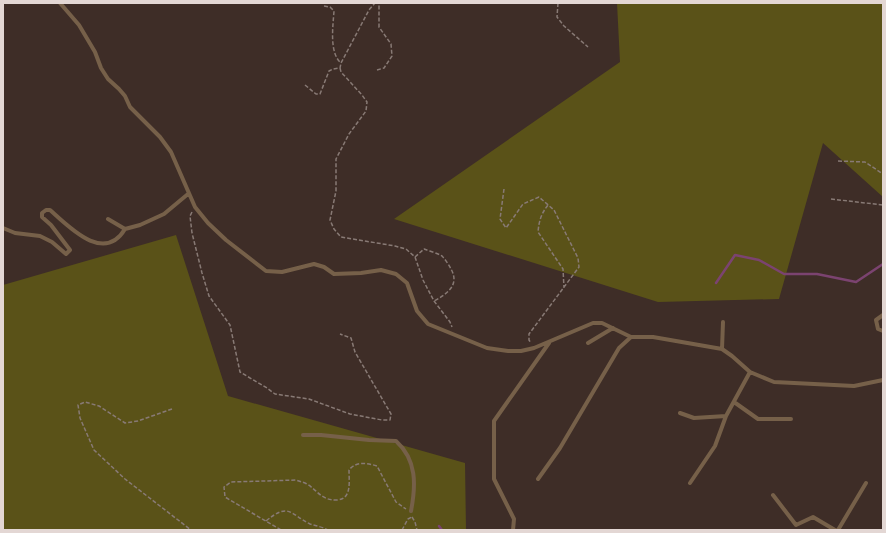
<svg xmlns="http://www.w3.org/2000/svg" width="886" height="533" viewBox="0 0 886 533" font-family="'Asap Condensed',sans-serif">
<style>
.green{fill:#5a5218}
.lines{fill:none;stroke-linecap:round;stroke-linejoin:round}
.stream{stroke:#7b4370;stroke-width:2.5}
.path{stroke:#887a75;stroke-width:1.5;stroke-dasharray:4 2;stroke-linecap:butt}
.service{stroke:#766049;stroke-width:4}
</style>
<rect width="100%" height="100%" fill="#3e2d27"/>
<path class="green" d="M 617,3 L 883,3 L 883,197 L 823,143 L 779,299 L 658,302 L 394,219 L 620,62 Z
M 176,235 L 228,396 L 465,463 L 466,530 L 3,530 L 3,285 Z"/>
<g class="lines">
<path class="stream" d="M 716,283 L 735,255 L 759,260 L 784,274 L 817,274 L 856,282 L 883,264
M 439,526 L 442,530"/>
<path class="path" d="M 558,3 L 557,17 L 564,26 L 588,47
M 324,6 L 330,7 L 334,11 C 333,26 329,53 341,63 L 369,10 L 375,3
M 340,68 L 341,72 L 362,95 L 367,102 L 366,111 L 349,134 L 336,159 L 336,191 L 330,220 L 334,229 L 341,237 L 395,246 L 406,249 L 415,257 L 423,280 L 434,301 L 450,322 L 452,327
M 377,70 L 384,68 L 392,56 L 391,44 L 379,27 L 379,3
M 305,85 L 316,94 L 320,94 L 329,71 L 333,69 L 340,68 L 341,63
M 838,161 L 865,162 L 883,174
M 504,189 L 500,219 L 506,228 L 523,204 L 539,197 L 554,210 L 578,258 L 579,267 L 529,334 L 529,340 L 531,343
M 831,199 L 883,205
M 548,205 C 541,214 539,221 538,232 L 563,269 L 564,288
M 192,212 L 190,216 L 192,233 L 202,273 L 209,296 L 230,325 L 240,372 L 267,388 L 275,394 L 309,399 L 350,414 L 382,420 L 390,420 L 391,414 L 355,352 L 351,338 L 340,334
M 415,257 L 424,249 C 429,251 437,253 442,256 C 445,259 449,265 451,269 C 460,285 447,294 434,301
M 172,409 L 138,421 L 125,423 L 99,406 L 85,402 L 78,405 L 80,418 L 94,450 L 125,479 L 191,530
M 412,517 L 415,522 L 417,530
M 266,521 C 289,502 290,514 310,524 C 316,526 323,527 328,530
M 281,530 L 225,497 L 224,487 L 231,482 L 296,480 C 299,481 302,482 305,483 C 317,489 321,501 337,500 C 352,499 349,482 349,470 C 356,461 367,463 377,466 L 396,502 L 406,509
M 402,530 L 408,519 L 412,517"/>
<path class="service" d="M 60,3 L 79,25 L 95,52 L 101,68 L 108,79 L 119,89 L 125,96 L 130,107 L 160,137 L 171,152 L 195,207 L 208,223 L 226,240 L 266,271 L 282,272 L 314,264 L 324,267 L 334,274 L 361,273 L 381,270 L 396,274 L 407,283 L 417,311 L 428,324 L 487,348 L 508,351 L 521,351 L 534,348 L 593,323 L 602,323 L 631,337 L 653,337 L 722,349 L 732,356 L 750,372 L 774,382 L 854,386 L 883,380
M 108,219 L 125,229
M 3,228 L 15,233 L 40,236 L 52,242 L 66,254 L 70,250 L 51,225 L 42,217 L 42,213 L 46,210 L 50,210 C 69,227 104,264 125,229 L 140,225 L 164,214 L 188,194
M 883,315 L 876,320 L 878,329 L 883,331
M 588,343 L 613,328
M 722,349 L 723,322
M 734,402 L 758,419 L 791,419
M 680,413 L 694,418 L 726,416
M 303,435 L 321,435 L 369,440 L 396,441 C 417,460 416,485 411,511
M 538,479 L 560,448 L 619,348 L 631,337
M 690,483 L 715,446 L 726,416 L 750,372
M 773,495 L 796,525 L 813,517 L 835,530
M 513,530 L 514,519 L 494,479 L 494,421 L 549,343
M 838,530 L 866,483"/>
</g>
<rect width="886" height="533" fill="none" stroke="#e3d7d4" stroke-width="8"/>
</svg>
